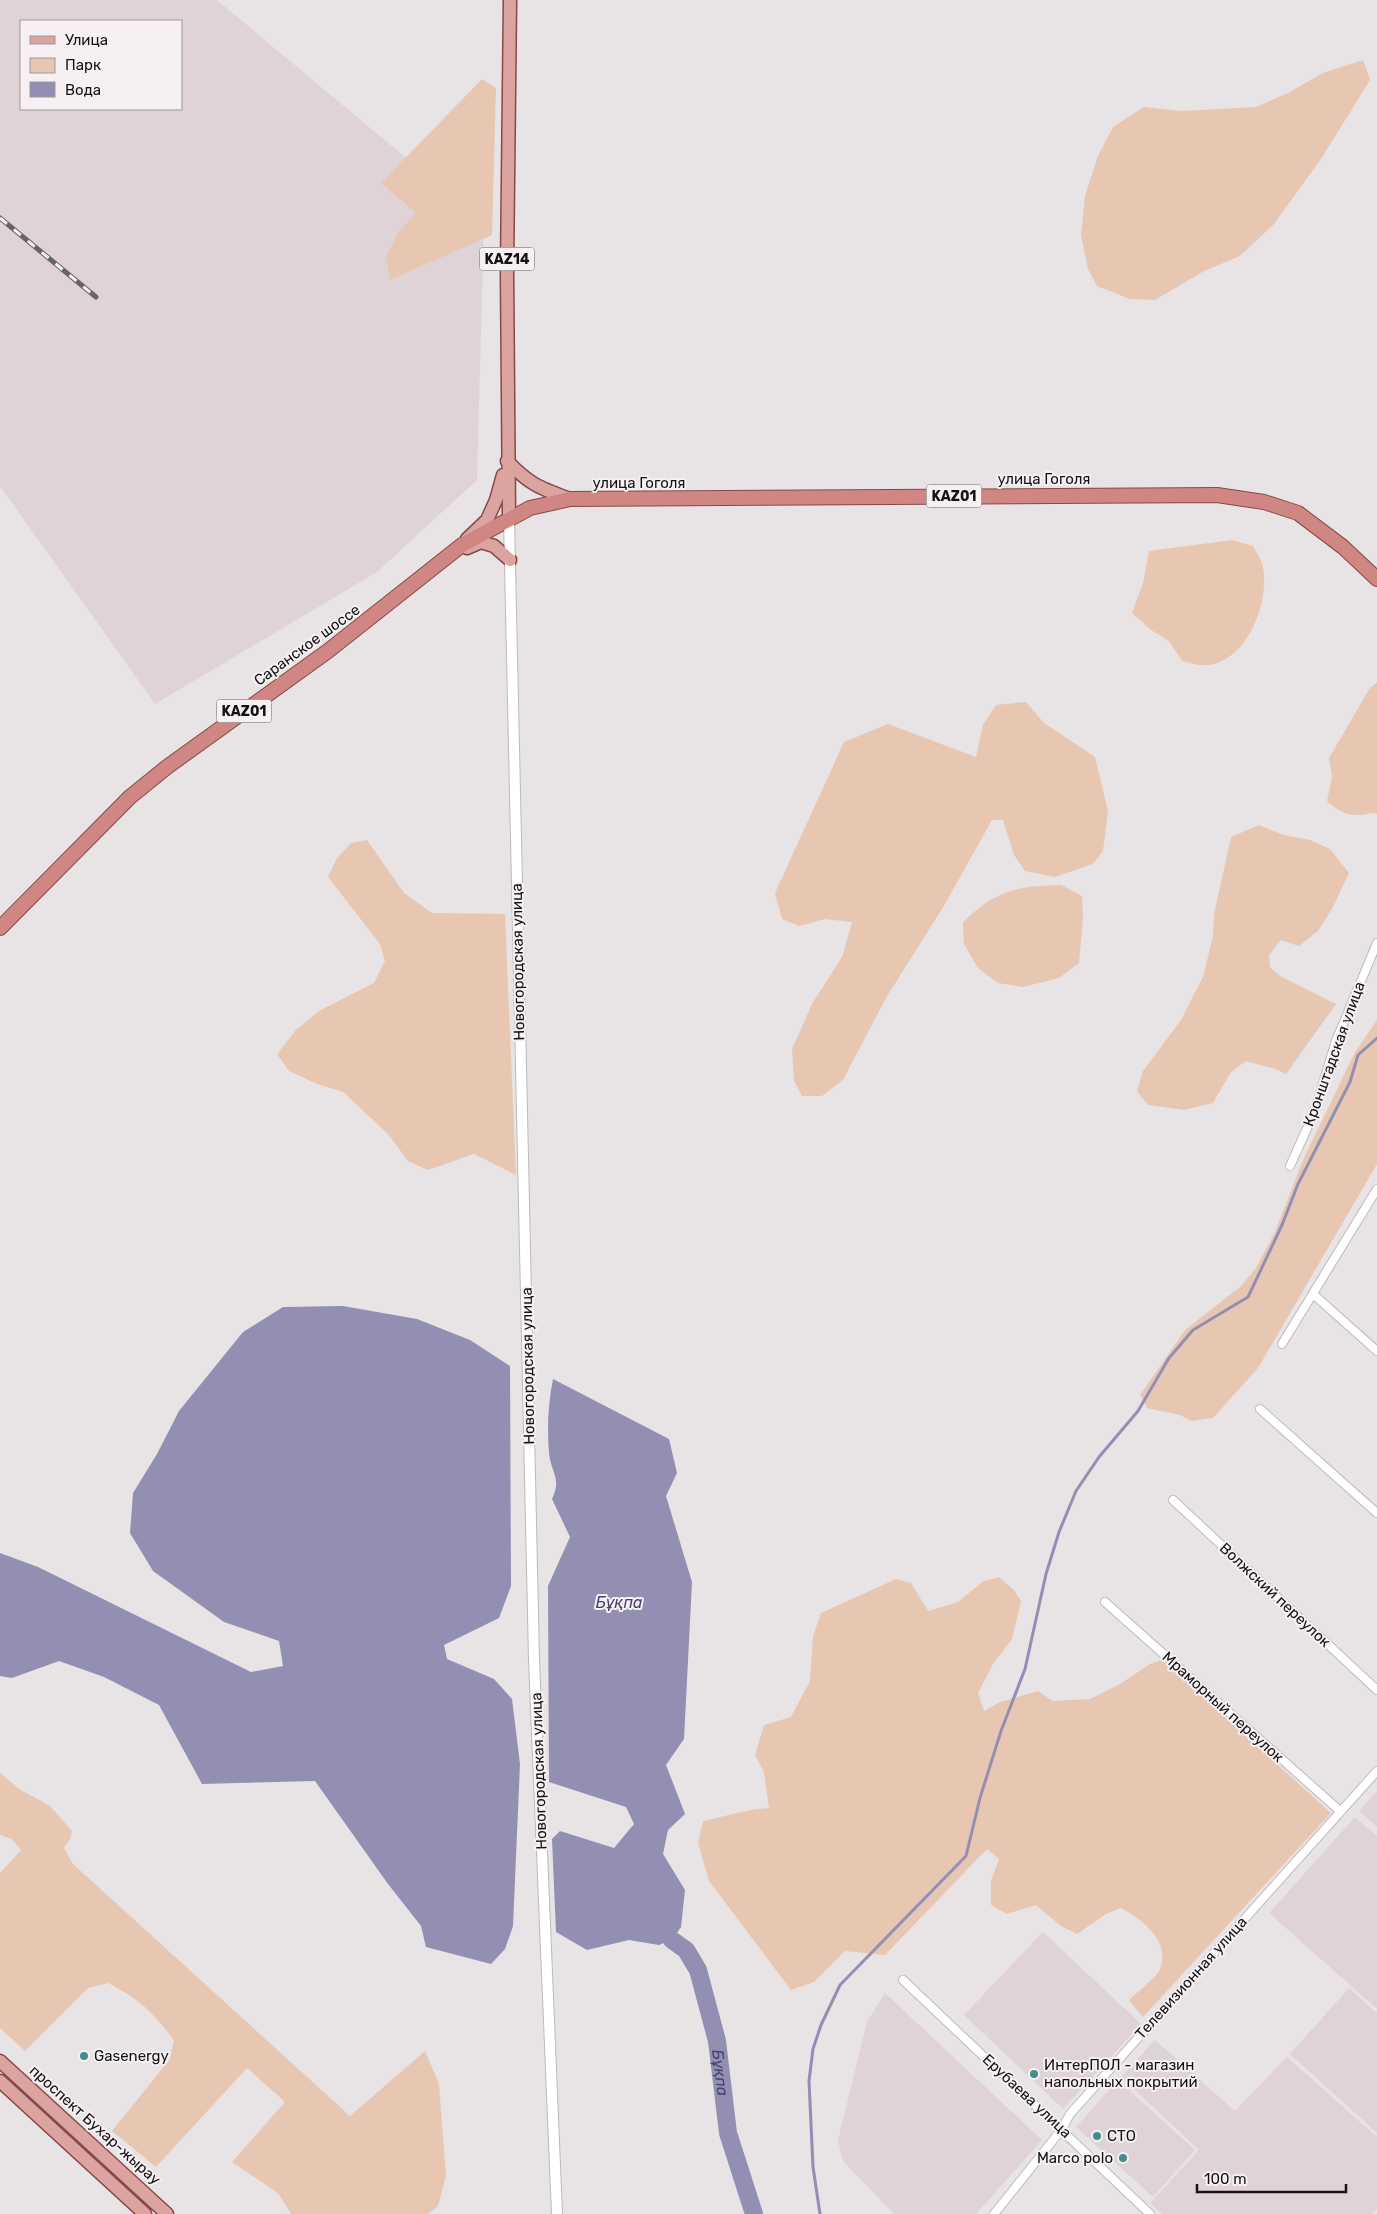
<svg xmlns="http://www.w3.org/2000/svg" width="1377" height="2214" viewBox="0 0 1377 2214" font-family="Rubik,sans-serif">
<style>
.built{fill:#e0d3d8;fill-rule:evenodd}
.green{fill:#e8c7b2}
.water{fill:#938fb3}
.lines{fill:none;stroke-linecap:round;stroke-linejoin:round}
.stream{stroke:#938fb3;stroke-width:3}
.river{stroke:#938fb3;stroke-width:18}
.minor-casing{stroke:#beb9bb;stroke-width:10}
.tertiary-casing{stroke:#beb9bb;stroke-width:12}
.primary-casing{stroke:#874947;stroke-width:15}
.trunk-casing{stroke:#874947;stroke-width:16}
.minor{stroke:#fff;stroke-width:8}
.tertiary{stroke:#fff;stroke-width:10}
.primary{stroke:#dca4a1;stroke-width:12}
.trunk{stroke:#d08682;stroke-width:14}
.rail-casing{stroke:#676465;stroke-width:5}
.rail{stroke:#f6f0f2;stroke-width:3;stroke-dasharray:9;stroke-linecap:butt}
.poi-dot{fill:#458d8c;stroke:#f6f0f2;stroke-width:2}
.labels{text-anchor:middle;stroke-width:4;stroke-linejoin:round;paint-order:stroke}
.shield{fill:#f6f0f2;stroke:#585556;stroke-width:1}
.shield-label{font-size:14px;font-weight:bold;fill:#141213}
.street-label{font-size:15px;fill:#141213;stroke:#f6f0f2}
.poi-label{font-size:15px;fill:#141213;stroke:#f6f0f2;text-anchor:start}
.water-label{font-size:16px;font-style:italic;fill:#473f71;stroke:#f6f0f2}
</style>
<rect width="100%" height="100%" fill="#e8e3e5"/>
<path class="built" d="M 0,0 L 217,0 L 484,223 L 477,480 L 377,572 L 155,704 L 0,486 ZM 21,21 L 181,21 L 181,109 L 21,109 Z
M 1377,1791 L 1377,1827 L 1359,1811 Z
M 1355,1817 L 1377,1836 L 1377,2009 L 1269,1913 Z
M 1043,1932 L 1141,2024 L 1063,2109 L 964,2015 Z
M 1349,1988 L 1377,2013 L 1377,2133 L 1290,2054 Z
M 885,1993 L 1042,2140 L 976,2214 L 894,2214 L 843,2161 L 838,2140 L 867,2022 Z
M 1155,2040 L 1235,2111 L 1287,2057 L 1377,2137 L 1377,2208 L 1372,2214 L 1162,2214 L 1150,2203 L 1199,2150 L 1121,2077 Z
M 1118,2080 L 1195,2150 L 1153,2197 L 1076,2127 Z"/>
<path class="green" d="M 1363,60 L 1370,80 L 1321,159 L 1274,224 L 1240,256 L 1204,271 L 1155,300 L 1130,299 L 1097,286 L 1088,269 L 1081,235 L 1085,196 L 1098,156 L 1113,127 L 1144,107 L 1181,111 L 1256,107 L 1290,92 L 1323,73 Z
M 482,79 L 496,88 L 492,235 L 390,280 L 386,257 L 399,231 L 416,213 L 381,183 Z
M 1232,540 L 1253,546 C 1257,553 1262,560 1263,567 C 1270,603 1246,664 1205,665 C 1198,666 1189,662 1182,661 L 1169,641 L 1151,630 L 1132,613 L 1143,583 L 1149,551 Z
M 1377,682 L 1377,814 C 1371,811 1367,815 1361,815 C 1346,816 1337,810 1327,801 L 1332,777 L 1329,758 L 1370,688 Z
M 1026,702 L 1044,723 L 1095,757 L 1108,811 L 1103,851 L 1093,864 L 1055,877 L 1025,871 L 1014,855 L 1003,820 L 992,820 L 945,904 L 886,998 L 843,1080 L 822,1096 L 802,1096 L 794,1081 L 792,1049 L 812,1004 L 842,957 L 852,922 L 825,919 L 799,926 L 782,919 L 775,893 L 844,742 L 888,724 L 976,757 L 983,725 L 996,705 Z
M 1259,825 L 1284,835 L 1310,840 L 1330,849 L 1349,873 L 1332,909 L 1318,931 L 1299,946 L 1281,940 L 1269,955 L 1270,967 L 1280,976 L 1336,1004 L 1286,1074 L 1275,1069 L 1246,1061 L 1231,1072 L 1213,1103 L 1184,1110 L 1148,1105 L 1137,1091 L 1143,1071 L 1181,1020 L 1203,977 L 1213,936 L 1214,914 L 1231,837 Z
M 367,840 L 404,893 L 432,913 L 505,914 L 516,1175 L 474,1154 L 428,1170 L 408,1161 L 388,1134 L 343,1092 L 317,1084 L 289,1071 L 277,1054 L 296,1030 L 319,1011 L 374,983 L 385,961 L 380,944 L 328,877 L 337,858 L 351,843 Z
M 1061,885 L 1082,896 L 1083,918 L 1079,963 L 1059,978 L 1023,987 L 998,983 L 978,968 L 964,944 L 963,922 C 997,890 1016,886 1061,885 Z
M 1377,1020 L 1377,1164 L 1258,1368 L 1213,1418 L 1191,1421 L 1180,1415 L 1147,1408 L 1140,1395 L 1185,1330 L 1240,1287 L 1256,1268 L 1275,1232 L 1303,1160 L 1355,1052 Z
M 999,1577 L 1014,1590 L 1021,1601 L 1012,1639 L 993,1664 L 978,1693 L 984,1711 L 1000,1702 L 1038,1691 L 1053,1701 L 1090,1699 L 1120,1684 L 1150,1664 L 1162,1660 L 1331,1813 L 1143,2017 L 1129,2000 C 1136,1993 1157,1977 1160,1969 C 1171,1940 1142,1920 1121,1908 L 1106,1914 L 1077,1934 L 1061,1926 L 1036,1905 L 1007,1914 L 991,1905 L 991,1881 L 999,1859 L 987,1849 L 885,1955 L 845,1951 L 814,1982 L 791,1990 L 709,1881 L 698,1843 L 703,1821 L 750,1810 L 769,1808 L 764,1772 L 755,1755 L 764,1725 L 791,1717 L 810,1681 L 813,1636 L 821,1613 L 896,1579 L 911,1583 L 928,1611 L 958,1602 L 982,1582 Z
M 0,1773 L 19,1789 L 50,1806 L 72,1831 L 70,1839 L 64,1848 L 73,1864 L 350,2116 L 425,2051 L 439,2084 L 446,2176 L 438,2206 L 428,2214 L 291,2214 L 278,2193 L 232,2162 L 285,2102 L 247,2068 L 156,2167 L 112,2131 L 170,2059 L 174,2040 C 153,2012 139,1999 108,1983 L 88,1988 L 25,2051 L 0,2028 L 0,1873 L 21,1850 L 12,1839 L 0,1835 Z"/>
<path class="water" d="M 343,1306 L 417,1319 L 470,1340 L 510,1366 L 511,1586 L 499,1618 L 444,1645 L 447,1659 L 494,1679 L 512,1699 L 520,1764 L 513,1926 L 505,1949 L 491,1964 L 426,1947 L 421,1926 L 388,1884 L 315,1781 L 202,1784 L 159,1705 L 104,1677 L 59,1661 L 12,1678 L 0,1676 L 0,1553 L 38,1567 L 251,1672 L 283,1666 L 279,1641 L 224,1622 L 153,1571 L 130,1533 L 133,1493 L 157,1454 L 179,1411 L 243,1332 L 283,1307 Z
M 553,1379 L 669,1439 L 677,1473 L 666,1496 L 692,1582 L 684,1739 L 666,1765 L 685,1814 L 668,1830 L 663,1854 L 685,1890 L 681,1927 L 672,1940 L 659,1945 L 629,1940 L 587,1950 L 556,1932 L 552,1839 L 560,1831 L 614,1848 L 634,1824 L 626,1807 L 549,1782 L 548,1586 L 570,1537 L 552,1499 C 562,1478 551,1473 549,1453 C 547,1429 548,1403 553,1379 Z"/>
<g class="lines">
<path class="stream" d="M 820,2214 L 813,2167 L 809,2081 L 813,2049 L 821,2025 L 840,1985 L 966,1856 L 980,1798 L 1001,1731 L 1025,1669 L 1046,1574 L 1059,1532 L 1076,1491 L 1099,1457 L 1138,1411 L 1169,1358 L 1193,1330 L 1248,1297 L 1282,1225 L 1298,1184 L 1350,1082 L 1358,1055 L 1377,1038"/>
<path class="river" id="s1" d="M 672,1940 L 686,1950 L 698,1970 L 717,2041 L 728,2133 L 754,2214"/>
<g class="minor-casing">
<path id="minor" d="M 1290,1166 L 1314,1113 L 1336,1041 L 1377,943
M 1313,1294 L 1377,1351
M 1282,1344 L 1377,1189
M 1260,1409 L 1377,1513
M 1173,1500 L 1377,1690
M 1105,1602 L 1340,1811
M 903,1980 L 1150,2214
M 994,2214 L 1062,2129 L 1070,2114 L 1377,1771"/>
</g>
<g class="tertiary-casing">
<path id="tertiary" d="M 509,519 L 534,1660 L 557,2214"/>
</g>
<g class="primary-casing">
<path id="primary" d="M 507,461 C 530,485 540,488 570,499
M 509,519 L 507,270 L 510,0
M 467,539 L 487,520 L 496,500 L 503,475
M 467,548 L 481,542 L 494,546 L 510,560
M 0,2061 L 167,2214
M 0,2081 L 145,2214"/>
</g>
<g class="trunk-casing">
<path id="trunk" d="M 0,928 L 130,797 L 167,767 L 328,651 L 462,545 L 530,508 L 570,499 L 1217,495 L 1264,502 L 1298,513 L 1343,547 L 1377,579"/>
</g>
<use href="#minor" class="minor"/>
<use href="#tertiary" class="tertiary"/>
<use href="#primary" class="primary"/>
<use href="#trunk" class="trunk"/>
<g class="rail-casing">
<path id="rail" d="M 0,218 L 96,297"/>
</g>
<use href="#rail" class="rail"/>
</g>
<g class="poi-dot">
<circle cx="84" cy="2056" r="5"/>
<circle cx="1034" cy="2074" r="5"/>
<circle cx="1097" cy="2136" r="5"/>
<circle cx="1123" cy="2158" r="5"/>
</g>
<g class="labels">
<g class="shield">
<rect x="479.5" y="247.5" width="55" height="23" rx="4"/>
<rect x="926.5" y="484.5" width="55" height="23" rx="4"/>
<rect x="216.5" y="699.5" width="55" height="23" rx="4"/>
</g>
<g class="shield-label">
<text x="507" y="264">KAZ14</text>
<text x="954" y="501">KАZ01</text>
<text x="244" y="716">KAZ01</text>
</g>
<g class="street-label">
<text x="1044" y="484">улица Гоголя</text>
<text x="639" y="488">улица Гоголя</text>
<text transform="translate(307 645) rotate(-36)" y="5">Саранское шоссе</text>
<text transform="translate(518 962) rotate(-91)" y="5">Новогородская улица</text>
<text transform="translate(1334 1054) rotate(-70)" y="5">Кронштадская улица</text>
<text transform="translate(528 1366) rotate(-91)" y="5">Новогородская улица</text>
<text transform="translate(1275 1595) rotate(43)" y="5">Волжский переулок</text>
<text transform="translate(1223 1707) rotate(42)" y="5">Мраморный переулок</text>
<text transform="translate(539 1771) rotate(-92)" y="5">Новогородская улица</text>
<text transform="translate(1191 1978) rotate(-48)" y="5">Телевизионная улица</text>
<text transform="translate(1027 2096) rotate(43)" y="5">Ерубаева улица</text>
<text transform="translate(95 2125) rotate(42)" y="5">проспект Бухар-жырау</text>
</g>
<g class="poi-label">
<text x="94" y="2061">Gasenergy</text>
<text x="1044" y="2070">ИнтерПОЛ - магазин<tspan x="1044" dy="17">напольных покрытий</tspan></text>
<text x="1107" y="2141">СТО</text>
<text x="1113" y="2163" text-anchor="end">Marco polo</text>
</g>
<g class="water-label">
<text x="619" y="1608">Бұқпа</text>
<text dy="6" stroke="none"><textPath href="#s1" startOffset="146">Бұқпа</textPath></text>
</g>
</g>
<rect x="20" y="20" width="162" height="90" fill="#f6f0f2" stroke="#9c9799"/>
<rect x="30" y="36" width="25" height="8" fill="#dca4a1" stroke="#9c9799"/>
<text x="65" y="45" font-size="15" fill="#141213">Улица</text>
<rect x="30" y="58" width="25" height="15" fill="#e8c7b2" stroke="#9c9799"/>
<text x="65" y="70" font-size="15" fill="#141213">Парк</text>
<rect x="30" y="82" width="25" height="15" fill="#938fb3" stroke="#9c9799"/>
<text x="65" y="95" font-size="15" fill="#141213">Вода</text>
<path d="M1197 2184v8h149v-8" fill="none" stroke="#141213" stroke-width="2.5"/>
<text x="1204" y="2184" font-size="15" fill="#141213" stroke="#f6f0f2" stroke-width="4" paint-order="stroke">100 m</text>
</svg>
